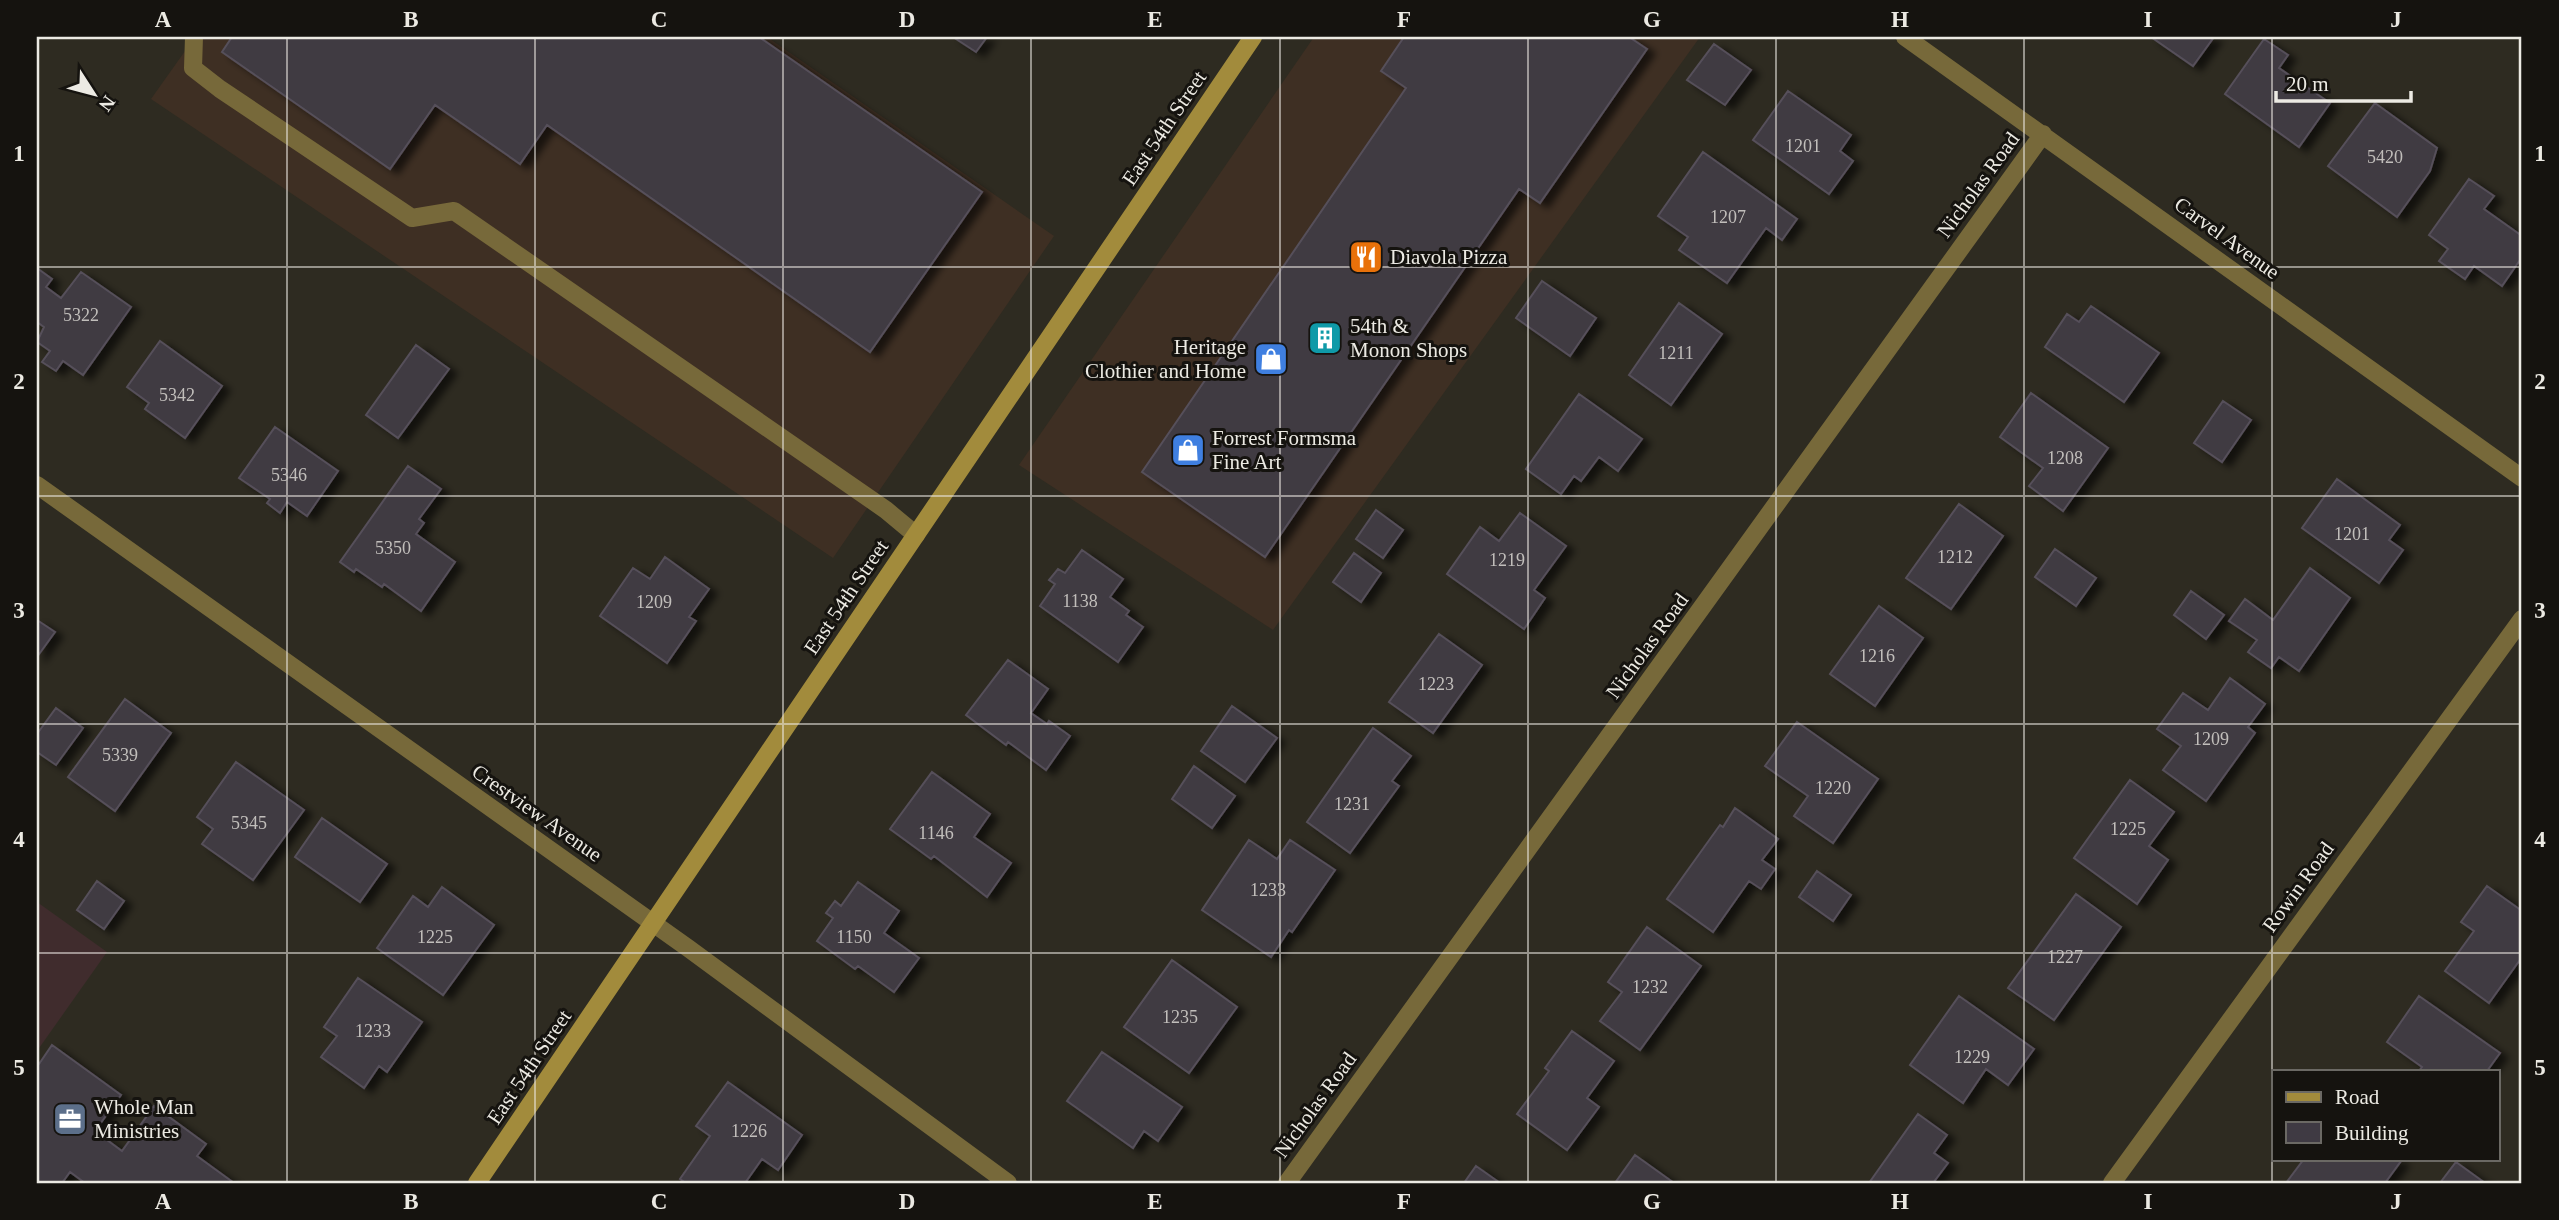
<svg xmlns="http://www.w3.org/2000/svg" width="2559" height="1220" viewBox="0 0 2559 1220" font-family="'Times New Roman',serif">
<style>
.commercial{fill:#3e2f23}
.education{fill:#402c2d}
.building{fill:#3f3a43;stroke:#56505a;stroke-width:2;filter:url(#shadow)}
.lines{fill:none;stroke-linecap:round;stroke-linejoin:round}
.lane{stroke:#77693a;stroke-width:18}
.street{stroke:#77693a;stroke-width:18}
.secondary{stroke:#a28b3c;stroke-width:18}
.grid{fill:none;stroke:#eceae3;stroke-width:2;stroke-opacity:0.55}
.labels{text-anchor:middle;stroke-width:6;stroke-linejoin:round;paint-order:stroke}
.number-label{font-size:18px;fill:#c1bebb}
.street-label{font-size:21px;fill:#eceae3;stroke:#15130f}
.poi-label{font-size:21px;fill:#eceae3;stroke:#15130f;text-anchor:start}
.neatline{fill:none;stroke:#eceae3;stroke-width:2.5}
.grid-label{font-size:23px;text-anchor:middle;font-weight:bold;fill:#eceae3}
</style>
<defs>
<filter id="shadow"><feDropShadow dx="8" dy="4.5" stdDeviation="3.5" flood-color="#0009"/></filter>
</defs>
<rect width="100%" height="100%" fill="#2e2b21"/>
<path class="commercial" d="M 195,37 L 767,37 L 1054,236 L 833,558 L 151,99 Z
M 1314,37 L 1700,37 L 1273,630 L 1019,465 Z"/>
<path class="education" d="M 37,902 L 107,952 L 37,1051 Z"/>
<path class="building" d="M 232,37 L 759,37 L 982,192 L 870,352 L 547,125 L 520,164 L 435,105 L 390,169 L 222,52 Z
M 953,37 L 987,37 L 976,52 Z
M 1404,37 L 1629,37 L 1647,49 L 1540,203 L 1519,189 L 1265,557 L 1142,472 L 1406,88 L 1381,71 Z
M 2151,37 L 2214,37 L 2193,66 Z
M 2264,39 L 2288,55 L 2279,68 L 2330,103 L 2299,147 L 2225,94 Z
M 1714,44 L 1751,70 L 1725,105 L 1687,80 Z
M 1788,91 L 1851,135 L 1840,151 L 1853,161 L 1829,194 L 1753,140 Z
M 2375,103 L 2437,148 L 2430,171 L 2397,217 L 2328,166 Z
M 1703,152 L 1797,219 L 1782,240 L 1766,228 L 1727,283 L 1679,250 L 1688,237 L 1658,216 Z
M 2469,179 L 2494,196 L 2484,209 L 2522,236 L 2522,257 L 2502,286 L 2474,266 L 2465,279 L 2439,261 L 2448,249 L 2429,235 Z
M 37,268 L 52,279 L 46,287 L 61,298 L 81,272 L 131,307 L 83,375 L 63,361 L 56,371 L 42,362 L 50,351 L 37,342 L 44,327 L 37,322 Z
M 1542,281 L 1596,318 L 1570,356 L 1516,318 Z
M 1679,303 L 1722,334 L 1671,405 L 1629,375 Z
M 2091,306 L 2159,353 L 2124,402 L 2045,347 L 2067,314 L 2079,322 Z
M 160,341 L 222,386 L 185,438 L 145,409 L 149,403 L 127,387 Z
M 416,345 L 449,369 L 398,438 L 366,415 Z
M 2031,393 L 2108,448 L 2063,511 L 2029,486 L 2043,468 L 2000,437 Z
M 1579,394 L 1642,439 L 1618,471 L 1599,457 L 1581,481 L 1574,476 L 1561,494 L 1526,469 Z
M 2223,401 L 2251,420 L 2222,462 L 2194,443 Z
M 275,427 L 338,471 L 307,516 L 287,502 L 280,513 L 267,503 L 270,499 L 239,478 Z
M 408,466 L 441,489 L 419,519 L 424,523 L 416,534 L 455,562 L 421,611 L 384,584 L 382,587 L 356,569 L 354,572 L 340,562 Z
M 2337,479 L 2400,525 L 2389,540 L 2403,550 L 2379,583 L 2302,528 Z
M 1959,504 L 2003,536 L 1951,609 L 1906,578 Z
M 1376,510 L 1403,530 L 1383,558 L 1356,539 Z
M 1520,513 L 1566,546 L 1534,590 L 1545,598 L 1524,629 L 1447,574 L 1480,527 L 1499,541 Z
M 2055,549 L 2096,578 L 2076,606 L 2035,577 Z
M 1082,550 L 1123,579 L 1110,597 L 1129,611 L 1126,615 L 1143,627 L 1118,662 L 1040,606 L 1055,584 L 1049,580 L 1058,569 L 1065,573 Z
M 1354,553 L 1381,573 L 1361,602 L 1333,582 Z
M 665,557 L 709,589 L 689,617 L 696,621 L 667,663 L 600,616 L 633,568 L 650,579 Z
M 2310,568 L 2350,598 L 2299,671 L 2279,657 L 2271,668 L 2248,652 L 2257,640 L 2229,621 L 2245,599 L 2273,620 Z
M 2191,591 L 2224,615 L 2206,639 L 2174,615 Z
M 1879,606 L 1923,638 L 1875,706 L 1830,674 Z
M 37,620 L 55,632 L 37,657 Z
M 1439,634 L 1482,665 L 1433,733 L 1389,702 Z
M 1008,660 L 1048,689 L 1031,713 L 1047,724 L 1049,721 L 1070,736 L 1046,770 L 1008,742 L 1006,745 L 966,715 Z
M 2230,678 L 2265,704 L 2248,727 L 2255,733 L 2206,801 L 2163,770 L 2181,746 L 2157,729 L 2183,693 L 2208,710 Z
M 125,699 L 171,733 L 115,811 L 68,777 Z
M 1232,706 L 1277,738 L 1245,782 L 1201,751 Z
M 56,708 L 83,728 L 56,765 L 37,752 L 37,734 Z
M 1797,722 L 1878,779 L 1833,843 L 1794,816 L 1808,796 L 1765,766 Z
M 1373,728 L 1411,756 L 1392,781 L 1399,786 L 1350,853 L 1307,822 Z
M 236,762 L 304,810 L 253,880 L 202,844 L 213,829 L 197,817 Z
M 1194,766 L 1235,796 L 1212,828 L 1172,799 Z
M 932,772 L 990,814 L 974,837 L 1011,863 L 987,897 L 934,856 L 931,859 L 890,829 Z
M 2130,780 L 2174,812 L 2149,846 L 2168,860 L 2137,904 L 2074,858 Z
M 1735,808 L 1778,839 L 1762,860 L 1775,869 L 1761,889 L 1749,881 L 1713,932 L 1667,899 L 1720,825 L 1723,827 Z
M 322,818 L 387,864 L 360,902 L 295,857 Z
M 1249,840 L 1277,859 L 1290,840 L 1335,870 L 1292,932 L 1289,930 L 1271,957 L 1202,910 Z
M 1817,871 L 1851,895 L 1833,921 L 1799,897 Z
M 97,881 L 124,901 L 104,929 L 77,910 Z
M 858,882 L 899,911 L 884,933 L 919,958 L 894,992 L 858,966 L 855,969 L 817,941 L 833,918 L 826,913 L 835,901 L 841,906 Z
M 2487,886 L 2522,911 L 2522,957 L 2489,1003 L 2445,971 L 2474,931 L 2461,922 Z
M 442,887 L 494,925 L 443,995 L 377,948 L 413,896 L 428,907 Z
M 2076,894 L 2121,927 L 2054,1020 L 2008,988 Z
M 1647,927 L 1701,966 L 1640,1050 L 1600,1021 L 1622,992 L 1608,982 Z
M 1172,960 L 1237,1007 L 1189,1073 L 1124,1027 Z
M 358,978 L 422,1022 L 387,1072 L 379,1066 L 364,1088 L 321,1057 L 337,1036 L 324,1027 Z
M 1959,996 L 2034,1049 L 2008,1085 L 1986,1069 L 1963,1103 L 1910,1065 Z
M 2419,996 L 2500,1053 L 2487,1071 L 2419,1071 L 2422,1067 L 2387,1042 Z
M 1572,1031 L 1614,1061 L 1587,1098 L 1599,1107 L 1567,1150 L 1517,1114 L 1549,1071 L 1545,1068 Z
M 52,1045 L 121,1095 L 95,1131 L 122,1151 L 154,1106 L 206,1144 L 197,1156 L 234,1183 L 85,1183 L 70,1172 L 62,1183 L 37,1183 L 37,1067 Z
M 1102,1052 L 1182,1107 L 1158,1141 L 1144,1131 L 1133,1148 L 1067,1101 Z
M 728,1082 L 802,1135 L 778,1170 L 762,1159 L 745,1183 L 686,1183 L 680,1179 L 710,1136 L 696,1126 Z
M 1918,1114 L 1947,1135 L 1934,1153 L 1948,1163 L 1933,1183 L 1869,1183 Z
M 1635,1155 L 1674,1183 L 1615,1183 Z
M 2304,1159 L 2397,1159 L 2401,1161 L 2385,1183 L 2286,1183 Z
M 2456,1162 L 2485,1183 L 2440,1183 Z
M 1476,1166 L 1500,1183 L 1464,1183 Z"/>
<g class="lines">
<path class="lane" d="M 194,37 L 193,68 L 220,89 L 412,218 L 454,211 L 886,510 L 916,535"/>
<path class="street" d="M 1905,37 L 2522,478
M 37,485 L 688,948 L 1008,1183
M 1287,1183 L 2043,134
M 2112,1183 L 2522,619"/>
<path class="secondary" d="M 477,1183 L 1253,37"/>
</g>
<path class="grid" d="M 287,37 L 287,1183M 535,37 L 535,1183M 783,37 L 783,1183M 1031,37 L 1031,1183M 1280,37 L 1280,1183M 1528,37 L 1528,1183M 1776,37 L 1776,1183M 2024,37 L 2024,1183M 2272,37 L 2272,1183M 37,267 L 2522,267M 37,496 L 2522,496M 37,724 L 2522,724M 37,953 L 2522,953"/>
<defs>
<g id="restaurant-square" transform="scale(1.75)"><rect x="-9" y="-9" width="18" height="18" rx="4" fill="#e8710a" stroke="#15130f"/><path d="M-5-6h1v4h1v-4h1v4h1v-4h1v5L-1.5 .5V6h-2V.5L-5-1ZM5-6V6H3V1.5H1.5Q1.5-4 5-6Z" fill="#fff"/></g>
<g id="building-square" transform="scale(1.75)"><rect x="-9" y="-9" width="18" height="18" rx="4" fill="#0f9aa8" stroke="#15130f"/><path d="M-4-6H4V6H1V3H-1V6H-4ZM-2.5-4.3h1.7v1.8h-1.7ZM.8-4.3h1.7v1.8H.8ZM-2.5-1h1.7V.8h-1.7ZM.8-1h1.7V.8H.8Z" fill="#fff"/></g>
<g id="shop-square" transform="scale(1.75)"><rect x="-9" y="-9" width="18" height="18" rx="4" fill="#3f7fe0" stroke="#15130f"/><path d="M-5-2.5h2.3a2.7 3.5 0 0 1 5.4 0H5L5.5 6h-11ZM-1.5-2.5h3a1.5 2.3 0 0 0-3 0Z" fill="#fff"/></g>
<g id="office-square" transform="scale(1.75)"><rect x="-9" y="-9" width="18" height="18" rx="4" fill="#5c6f8a" stroke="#15130f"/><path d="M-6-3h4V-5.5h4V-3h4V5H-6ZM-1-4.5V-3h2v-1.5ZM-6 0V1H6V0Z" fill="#fff"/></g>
</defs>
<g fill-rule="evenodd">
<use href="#restaurant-square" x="1366" y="257"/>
<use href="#building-square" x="1325" y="338"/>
<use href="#shop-square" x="1271" y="359"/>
<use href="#shop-square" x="1188" y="450"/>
<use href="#office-square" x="70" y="1119"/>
</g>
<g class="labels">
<g class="number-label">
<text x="1803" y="152">1201</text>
<text x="2385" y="163">5420</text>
<text x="1728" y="223">1207</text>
<text x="81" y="321">5322</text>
<text x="1676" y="359">1211</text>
<text x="177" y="401">5342</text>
<text x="2065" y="464">1208</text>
<text x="289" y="481">5346</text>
<text x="2352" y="540">1201</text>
<text x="393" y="554">5350</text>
<text x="1955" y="563">1212</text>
<text x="1507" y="566">1219</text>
<text x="1080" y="607">1138</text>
<text x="654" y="608">1209</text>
<text x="1877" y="662">1216</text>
<text x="1436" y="690">1223</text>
<text x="2211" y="745">1209</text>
<text x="120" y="761">5339</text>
<text x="1833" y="794">1220</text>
<text x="1352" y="810">1231</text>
<text x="249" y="829">5345</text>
<text x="2128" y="835">1225</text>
<text x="936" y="839">1146</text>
<text x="1268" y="896">1233</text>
<text x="435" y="943">1225</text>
<text x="854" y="943">1150</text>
<text x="2065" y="963">1227</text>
<text x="1650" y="993">1232</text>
<text x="1180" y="1023">1235</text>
<text x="373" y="1037">1233</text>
<text x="1972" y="1063">1229</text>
<text x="749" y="1137">1226</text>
</g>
<g class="street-label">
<text transform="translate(1164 128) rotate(-56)" y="7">East 54th Street</text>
<text transform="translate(1978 185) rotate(-54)" y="7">Nicholas Road</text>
<text transform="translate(2227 238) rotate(36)" y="7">Carvel Avenue</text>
<text transform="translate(846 597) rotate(-56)" y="7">East 54th Street</text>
<text transform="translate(1647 646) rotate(-54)" y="7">Nicholas Road</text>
<text transform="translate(537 813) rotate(35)" y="7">Crestview Avenue</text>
<text transform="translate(2298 887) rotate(-54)" y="7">Rowin Road</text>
<text transform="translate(529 1067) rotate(-56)" y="7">East 54th Street</text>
<text transform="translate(1315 1105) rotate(-54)" y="7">Nicholas Road</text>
</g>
<g class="poi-label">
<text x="1390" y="264">Diavola Pizza</text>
<text x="1350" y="333">54th &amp;<tspan x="1350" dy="24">Monon Shops</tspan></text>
<text x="1246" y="354" text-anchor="end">Heritage<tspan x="1246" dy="24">Clothier and Home</tspan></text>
<text x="1212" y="445">Forrest Formsma<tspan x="1212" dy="24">Fine Art</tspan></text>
<text x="94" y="1114">Whole Man<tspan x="94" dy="24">Ministries</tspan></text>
</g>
</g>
<rect width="2559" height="1220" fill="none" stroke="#15130f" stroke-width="77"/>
<rect x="2272" y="1070" width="228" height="91" fill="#15130f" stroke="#6b6964" stroke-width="2"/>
<rect x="2286" y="1092" width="35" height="10" fill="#a28b3c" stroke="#6b6964" stroke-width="2"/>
<text x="2335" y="1104" font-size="21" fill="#eceae3">Road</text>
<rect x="2286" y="1122" width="35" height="21" fill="#3f3a43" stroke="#6b6964" stroke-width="2"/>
<text x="2335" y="1140" font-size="21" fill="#eceae3">Building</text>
<g transform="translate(94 94) rotate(126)" stroke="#15130f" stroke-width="5" paint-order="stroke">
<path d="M0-5L12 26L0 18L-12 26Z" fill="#eceae3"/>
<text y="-10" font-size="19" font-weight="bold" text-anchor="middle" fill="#eceae3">N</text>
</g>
<path d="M2276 91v10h135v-10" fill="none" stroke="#eceae3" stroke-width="3.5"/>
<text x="2286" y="91" font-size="21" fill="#eceae3" stroke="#15130f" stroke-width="5" paint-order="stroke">20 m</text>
<rect x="38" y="38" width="2482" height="1144" class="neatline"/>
<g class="grid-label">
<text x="163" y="27">A</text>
<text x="411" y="27">B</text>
<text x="659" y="27">C</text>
<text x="907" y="27">D</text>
<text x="1155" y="27">E</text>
<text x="1404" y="27">F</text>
<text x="1652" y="27">G</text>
<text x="1900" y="27">H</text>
<text x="2148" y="27">I</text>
<text x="2396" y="27">J</text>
<text x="19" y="161">1</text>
<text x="2540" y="161">1</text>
<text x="19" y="389">2</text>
<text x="2540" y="389">2</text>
<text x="19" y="618">3</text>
<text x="2540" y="618">3</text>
<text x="19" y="847">4</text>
<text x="2540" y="847">4</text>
<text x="19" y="1075">5</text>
<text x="2540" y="1075">5</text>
<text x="163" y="1209">A</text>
<text x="411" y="1209">B</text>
<text x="659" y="1209">C</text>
<text x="907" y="1209">D</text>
<text x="1155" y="1209">E</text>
<text x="1404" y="1209">F</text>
<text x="1652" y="1209">G</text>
<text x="1900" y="1209">H</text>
<text x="2148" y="1209">I</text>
<text x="2396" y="1209">J</text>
</g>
</svg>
